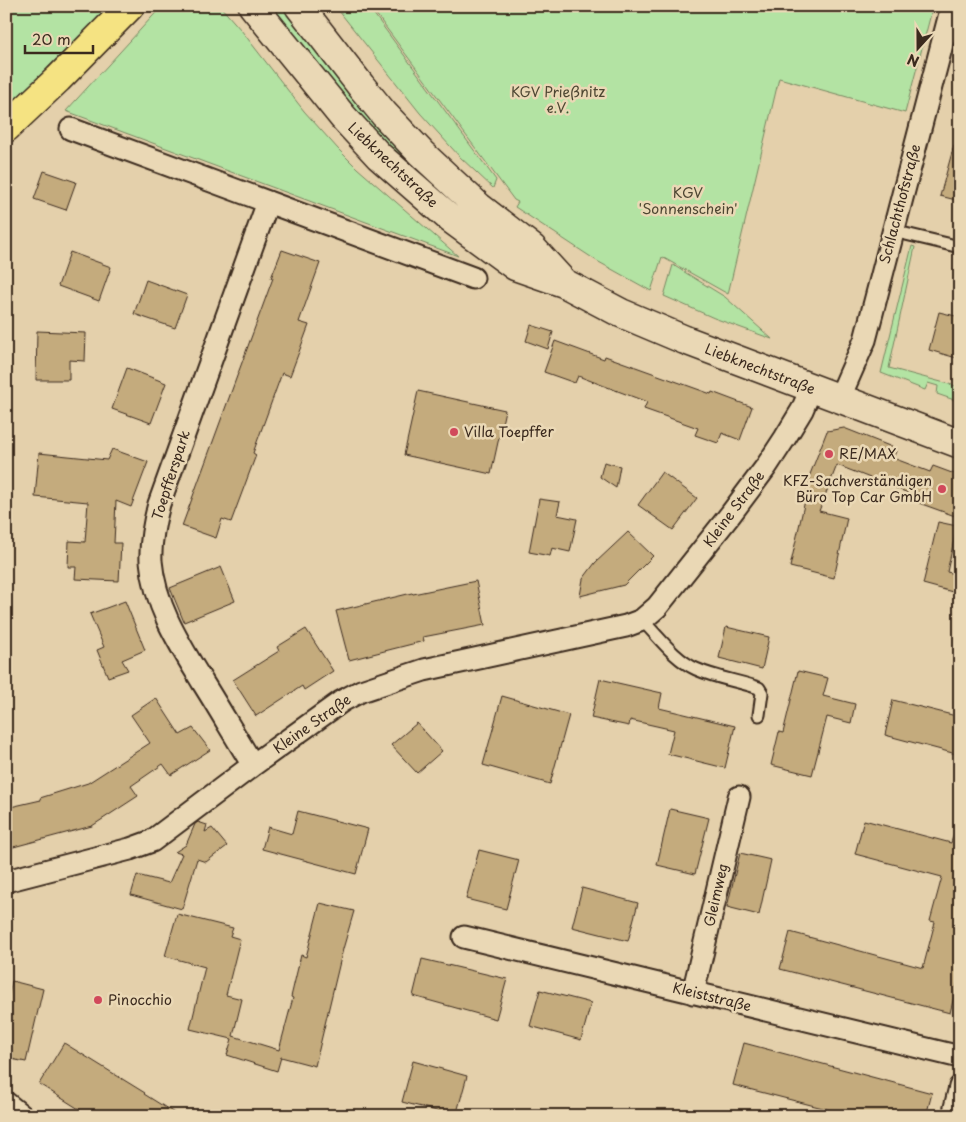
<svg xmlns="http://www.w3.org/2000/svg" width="966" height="1122" viewBox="0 0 966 1122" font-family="'Playpen Sans',sans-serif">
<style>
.green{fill:#b3e3a3;stroke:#778660}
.building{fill:#c4ab7d;stroke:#3b2a1e}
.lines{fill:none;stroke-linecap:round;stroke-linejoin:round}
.lane-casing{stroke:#3b2a1e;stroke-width:15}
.street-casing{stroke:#3b2a1e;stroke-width:25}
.secondary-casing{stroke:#3b2a1e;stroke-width:31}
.highway-casing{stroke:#3b2a1e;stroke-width:31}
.lane{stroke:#ead8b5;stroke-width:11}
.street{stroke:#ead8b5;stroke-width:21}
.secondary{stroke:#ead8b5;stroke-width:28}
.highway{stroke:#f5e382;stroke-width:28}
.poi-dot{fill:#d1495b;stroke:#ead8b5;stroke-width:2}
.labels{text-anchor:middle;stroke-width:5;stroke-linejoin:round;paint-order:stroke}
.park-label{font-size:14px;fill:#4d4632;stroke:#ead8b5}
.street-label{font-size:14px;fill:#3b2a1e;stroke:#ead8b5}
.poi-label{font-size:14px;fill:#3b2a1e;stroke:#ead8b5;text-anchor:start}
</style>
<rect width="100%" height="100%" fill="#e4d0ab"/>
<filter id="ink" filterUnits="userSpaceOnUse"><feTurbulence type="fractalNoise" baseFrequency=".02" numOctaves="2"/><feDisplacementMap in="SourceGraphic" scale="10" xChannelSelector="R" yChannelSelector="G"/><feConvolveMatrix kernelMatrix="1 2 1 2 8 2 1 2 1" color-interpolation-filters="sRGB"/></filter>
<g filter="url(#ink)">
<path class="green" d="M 6,6 L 111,6 L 6,108 Z
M 162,6 L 220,6 L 241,30 L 304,111 L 338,149 L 357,168 L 458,256 L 66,111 Z
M 266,6 L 282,6 L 303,33 L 480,227 L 365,127 Z
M 335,6 L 368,6 L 496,180 L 493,188 L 460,157 L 420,113 Z
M 370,6 L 933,6 L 905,113 L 779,78 L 728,294 L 662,257 L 651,291 L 597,261 L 515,207 L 518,202 L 514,200 Z
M 912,246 L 915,247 L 889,368 L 960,387 L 960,402 L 937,394 L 938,386 L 928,383 L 925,390 L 881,373 Z
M 673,265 L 725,297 L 772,339 L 714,318 L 664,296 Z"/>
<path class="building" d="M 954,145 L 960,146 L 960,201 L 940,196 Z
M 44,171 L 76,182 L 66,210 L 34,199 Z
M 282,250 L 320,263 L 299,322 L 309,325 L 290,376 L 282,373 L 253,453 L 256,455 L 231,522 L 222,519 L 216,538 L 182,526 L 273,278 L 271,278 Z
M 70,252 L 111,267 L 99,301 L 58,286 Z
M 146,280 L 187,295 L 175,328 L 134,314 Z
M 939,312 L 960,317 L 960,359 L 929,350 Z
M 531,325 L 553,332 L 548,349 L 526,341 Z
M 37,331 L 86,333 L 85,361 L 69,360 L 69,380 L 36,380 Z
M 555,341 L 604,359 L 605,356 L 711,394 L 712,392 L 752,407 L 740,440 L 722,433 L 718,443 L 695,435 L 698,428 L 644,409 L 647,402 L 578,376 L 575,383 L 544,372 Z
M 127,368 L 166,383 L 151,423 L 112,409 Z
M 418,391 L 505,410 L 491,474 L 404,455 Z
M 844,428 L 897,449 L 893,458 L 930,472 L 933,466 L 960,476 L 960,502 L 955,516 L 919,503 L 921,498 L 837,465 L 819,511 L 847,518 L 834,578 L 790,567 L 810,478 L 809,477 L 827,431 Z
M 112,449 L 148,462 L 131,507 L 116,501 L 114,543 L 121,543 L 119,581 L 75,579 L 76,567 L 68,567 L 69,541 L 85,542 L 88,502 L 35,497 L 39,453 L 107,460 Z
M 604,462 L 620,466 L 616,488 L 600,477 Z
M 662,472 L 697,498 L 673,530 L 638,505 Z
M 539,499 L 560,502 L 557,515 L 577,519 L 570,552 L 552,548 L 550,556 L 529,552 Z
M 938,522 L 957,526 L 947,572 L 960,575 L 960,594 L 923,584 Z
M 628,532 L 653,556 L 624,585 L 580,596 L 583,579 L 595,563 Z
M 221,567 L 235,601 L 184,622 L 170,588 Z
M 476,581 L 485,625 L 423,637 L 424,641 L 349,660 L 336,611 L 412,593 L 413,594 Z
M 125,601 L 145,650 L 122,660 L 128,670 L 108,677 L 97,650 L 104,647 L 90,614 Z
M 726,627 L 769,637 L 762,669 L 719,658 Z
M 306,629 L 333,671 L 304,690 L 302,686 L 256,716 L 233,680 L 279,651 L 277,647 Z
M 798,671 L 828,678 L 823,696 L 855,704 L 851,723 L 827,717 L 812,775 L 771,765 L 779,732 L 783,733 Z
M 600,679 L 662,693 L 659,708 L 735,726 L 725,768 L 668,754 L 674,730 L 630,720 L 629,726 L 591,718 Z
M 502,696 L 569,715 L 550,784 L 483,765 Z
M 156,698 L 180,735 L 193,728 L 210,750 L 171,775 L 163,764 L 131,786 L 138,796 L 92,826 L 6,849 L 6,808 L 41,800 L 40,798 L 88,783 L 150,743 L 131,715 Z
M 893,700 L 960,717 L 960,755 L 885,735 Z
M 417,723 L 442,751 L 417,773 L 391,745 Z
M 670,809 L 709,818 L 695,874 L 657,865 Z
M 298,811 L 368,829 L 356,874 L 262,849 L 268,827 L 292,834 Z
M 864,820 L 951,843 L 954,833 L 960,834 L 960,972 L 950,1013 L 780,969 L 790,932 L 923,968 L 935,922 L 930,921 L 942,877 L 855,854 Z
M 198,822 L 207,825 L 205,832 L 212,828 L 227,846 L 206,862 L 197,859 L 182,909 L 131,895 L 137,875 L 169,883 L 182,854 L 175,852 L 186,845 L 195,824 Z
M 479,850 L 519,860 L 506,909 L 466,899 Z
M 740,853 L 771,860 L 759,915 L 727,907 Z
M 582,888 L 638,903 L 628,941 L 572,927 Z
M 320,903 L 354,911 L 343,949 L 315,1066 L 281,1057 L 277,1071 L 227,1055 L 232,1039 L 190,1029 L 205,967 L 165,956 L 177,914 L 233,928 L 230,936 L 240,939 L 226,995 L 242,999 L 233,1036 L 279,1050 L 293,998 L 291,997 L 301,955 L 306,957 Z
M 422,959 L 507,979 L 496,1019 L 413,996 Z
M 12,981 L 43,989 L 26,1062 L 6,1058 L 6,1007 Z
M 540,990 L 591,1003 L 581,1040 L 530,1026 Z
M 64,1043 L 145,1093 L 144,1094 L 179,1116 L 90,1116 L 39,1084 Z
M 744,1043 L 932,1093 L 926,1116 L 854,1116 L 733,1085 Z
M 413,1061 L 467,1076 L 456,1116 L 402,1102 Z"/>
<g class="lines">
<g class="lane-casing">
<path id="lane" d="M 893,231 L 960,247
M 642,620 C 658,636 675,660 696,669 C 716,678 739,681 759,688 L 762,693 L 759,715"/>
</g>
<g class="street-casing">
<path id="street" d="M 71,129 L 473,278
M 839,399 L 865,340 L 952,6
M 253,765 C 236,738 220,710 203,683 C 180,645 155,607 151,561 C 150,542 154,523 159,504 L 268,202
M 6,881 L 130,849 L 152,841 L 253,765 L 342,701 L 361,691 L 424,670 L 626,626 L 642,620 L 657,607 L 730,515 L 766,467 L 785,438 L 802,410 L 811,389
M 464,937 L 960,1057
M 693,993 L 739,797
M 6,1103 L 22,1116
M 953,1116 L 960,1087"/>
</g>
<g class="secondary-casing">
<path id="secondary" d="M 253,6 L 343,117 L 379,156 L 451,219 L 515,266 L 564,283 L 621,313 L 685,340 L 960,444
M 299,6 L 361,86 L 384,114 L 421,153 L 479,207 L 532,248 L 563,282"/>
</g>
<g class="highway-casing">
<path id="highway" d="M 6,128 L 58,79 L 130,6"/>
</g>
<use href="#lane" class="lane"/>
<use href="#street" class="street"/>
<use href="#secondary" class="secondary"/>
<use href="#highway" class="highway"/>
</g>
</g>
<g class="poi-dot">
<circle cx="454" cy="432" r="5"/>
<circle cx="829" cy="454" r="5"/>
<circle cx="942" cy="489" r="5"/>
<circle cx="98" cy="1000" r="5"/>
</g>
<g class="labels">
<g class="park-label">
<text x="558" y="97">KGV Prießnitz<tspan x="558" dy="16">e.V.</tspan></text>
<text x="688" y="198">KGV<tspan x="688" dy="16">'Sonnenschein'</tspan></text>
</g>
<g class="street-label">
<text transform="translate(393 165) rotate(43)" y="5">Liebknechtstraße</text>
<text transform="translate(900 204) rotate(-75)" y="5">Schlachthofstraße</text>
<text transform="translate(760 369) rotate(21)" y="5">Liebknechtstraße</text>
<text transform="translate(171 475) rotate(-72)" y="5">Toepfferspark</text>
<text transform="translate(734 509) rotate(-53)" y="5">Kleine Straße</text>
<text transform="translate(312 724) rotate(-35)" y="5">Kleine Straße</text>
<text transform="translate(716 895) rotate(-77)" y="5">Gleimweg</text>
<text transform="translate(712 997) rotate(14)" y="5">Kleiststraße</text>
</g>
<g class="poi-label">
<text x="464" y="437">Villa Toepffer</text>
<text x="839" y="459">RE/MAX</text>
<text x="932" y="486" text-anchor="end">KFZ-Sachverständigen<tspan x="932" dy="16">Büro Top Car GmbH</tspan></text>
<text x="108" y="1005">Pinocchio</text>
</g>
</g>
<rect width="966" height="1122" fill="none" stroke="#ead8b5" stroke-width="25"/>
<rect x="12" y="12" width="941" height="1097" fill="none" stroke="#3b2a1e" stroke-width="2" filter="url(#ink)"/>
<g transform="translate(918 48) rotate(201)" stroke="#ead8b5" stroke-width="4" paint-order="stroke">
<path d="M0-4L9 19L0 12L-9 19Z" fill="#3b2a1e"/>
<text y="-8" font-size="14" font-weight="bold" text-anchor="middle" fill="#3b2a1e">N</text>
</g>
<path d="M25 45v8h68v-8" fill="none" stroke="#3b2a1e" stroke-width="2.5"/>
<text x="32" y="45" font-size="15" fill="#3b2a1e" stroke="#ead8b5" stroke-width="4" paint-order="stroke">20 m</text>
</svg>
